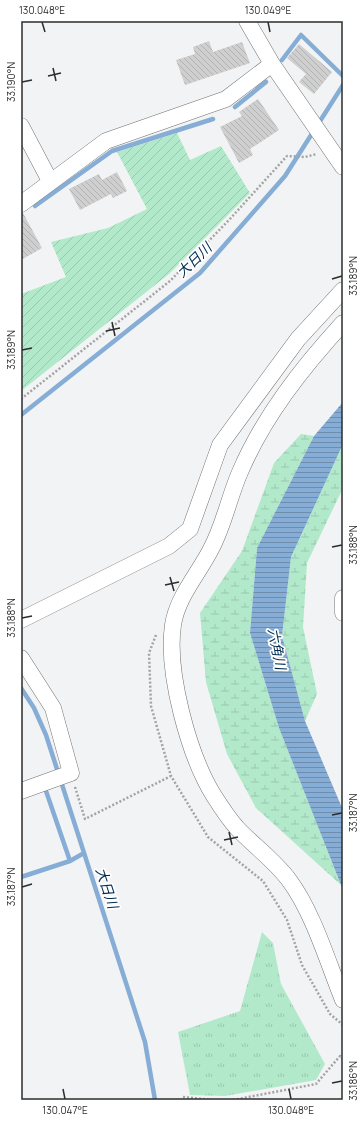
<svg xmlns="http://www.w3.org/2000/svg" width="364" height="1121" viewBox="0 0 364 1121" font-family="Manrope,'Noto Sans JP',sans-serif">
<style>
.grass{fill:url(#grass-tufts)}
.wetland{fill:url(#wetland-marsh)}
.garden{fill:url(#garden-furrows)}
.water{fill:url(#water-rules)}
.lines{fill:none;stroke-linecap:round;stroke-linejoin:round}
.stream{stroke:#86add5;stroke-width:4.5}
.building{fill:url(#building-back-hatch)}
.street-casing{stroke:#717273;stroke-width:17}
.path{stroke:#a2a3a3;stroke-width:2.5;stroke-dasharray:2 2;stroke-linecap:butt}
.street{stroke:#fff;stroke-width:16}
.ticks{fill:none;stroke:#2b2c2c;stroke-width:1.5}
.labels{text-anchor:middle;stroke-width:3.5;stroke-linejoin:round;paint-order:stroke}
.water-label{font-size:14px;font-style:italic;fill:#002c50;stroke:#fff}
.neatline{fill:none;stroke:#2b2c2c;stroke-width:1.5}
.ticks-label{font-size:10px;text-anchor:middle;fill:#2b2c2c}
</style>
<defs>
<pattern id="grass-tufts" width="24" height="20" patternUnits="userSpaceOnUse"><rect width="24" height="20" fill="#b2e9cb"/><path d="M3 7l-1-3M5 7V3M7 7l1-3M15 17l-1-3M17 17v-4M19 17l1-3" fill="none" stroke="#99c8ae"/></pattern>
<pattern id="wetland-marsh" width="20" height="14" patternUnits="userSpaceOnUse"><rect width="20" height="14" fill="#b2e9cb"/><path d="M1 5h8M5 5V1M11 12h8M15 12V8" fill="none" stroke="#99c8ae"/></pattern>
<pattern id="garden-furrows" width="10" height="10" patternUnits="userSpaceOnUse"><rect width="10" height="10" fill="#b2e9cb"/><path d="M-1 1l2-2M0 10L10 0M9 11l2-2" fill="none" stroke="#99c8ae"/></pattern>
<pattern id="water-rules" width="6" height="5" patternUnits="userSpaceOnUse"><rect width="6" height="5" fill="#86add5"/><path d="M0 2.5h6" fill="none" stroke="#6e8dad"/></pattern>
<pattern id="building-back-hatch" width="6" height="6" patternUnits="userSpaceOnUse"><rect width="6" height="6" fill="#d0cfcf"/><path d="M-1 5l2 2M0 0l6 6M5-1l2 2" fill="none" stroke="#b3b2b2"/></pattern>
</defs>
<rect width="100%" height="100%" fill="#f2f3f4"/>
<path class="grass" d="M 262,932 L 273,943 L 281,984 L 325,1064 L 316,1080 L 225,1096 L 190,1095 L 178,1032 L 240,1011 Z"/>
<path class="wetland" d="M 301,434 L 314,436 L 257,548 L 250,633 L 279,728 L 341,885 L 256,808 L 227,754 L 206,682 L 200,613 L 242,551 L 274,463 Z
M 343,444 L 343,488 L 307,563 L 303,627 L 317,694 L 305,721 L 282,636 L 291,557 Z"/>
<path class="garden" d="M 177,133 L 190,160 L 221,146 L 250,193 L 169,274 L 21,391 L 21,294 L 66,277 L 51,242 L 108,228 L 147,209 L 117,152 Z"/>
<path class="water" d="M 343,402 L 343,444 L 291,557 L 282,636 L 305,721 L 343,810 L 343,890 L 279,728 L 250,633 L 257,548 L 314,436 Z"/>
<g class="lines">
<path class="stream" d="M 282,60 L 301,35 L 343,76
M 235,107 L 266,82
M 35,206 L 112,151 L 213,119
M 21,415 L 200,273 L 285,176 L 343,85
M 21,688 L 34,708 L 46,735 L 145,1042 L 155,1100
M 46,791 L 70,861
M 21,877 L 70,861 L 84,853"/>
</g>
<path class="building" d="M 209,41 L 213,52 L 242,42 L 250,63 L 185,85 L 176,60 L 195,54 L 193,47 Z
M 299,44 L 332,72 L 314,94 L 299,82 L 306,74 L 287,58 Z
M 258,99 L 279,130 L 250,149 L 253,155 L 239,163 L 220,127 L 242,116 L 239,112 Z
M 117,172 L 127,191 L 113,198 L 111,194 L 80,210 L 69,189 L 99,174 L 102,180 Z
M 21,213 L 23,213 L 42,248 L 21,260 Z"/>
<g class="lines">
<g class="street-casing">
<path id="street" d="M 247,21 L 272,64 L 343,167
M 21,126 L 50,181
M 21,204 L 106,141 L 226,99 L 272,64
M 343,323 C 302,368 264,416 240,472 C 229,497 224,525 211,549 C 199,573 177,597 173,625 C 166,672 189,756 214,796 C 221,807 229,819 237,828 C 254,846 274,860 289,880 C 313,912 328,963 343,1000
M 343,598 L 343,613
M 21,620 L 169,546 L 190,529 L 220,445 L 298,339 L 343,290
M 21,658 L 53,708 L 71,773 L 21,791"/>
</g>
<path class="path" d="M 21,399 L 170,281 L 229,220 L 287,156 L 305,157 L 317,154
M 156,635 L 149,653 L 151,706 L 171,776 L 208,837 L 263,881 L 287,920 L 302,965 L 330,1014 L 343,1025
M 75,787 L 85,819 L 171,776
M 183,1097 L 212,1100
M 233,1100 L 316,1084 L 340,1056 L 343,1059"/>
<use href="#street" class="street"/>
</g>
<path class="ticks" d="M 42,22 L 45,32M 268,22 L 270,32M 53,68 L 56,81M 48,76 L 61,73M 22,82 L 32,80M 332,279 L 342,276M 112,322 L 115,336M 106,331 L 120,328M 22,350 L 32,348M 332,547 L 342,545M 170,577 L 174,591M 165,585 L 179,582M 22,618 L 32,616M 332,815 L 342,813M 229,832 L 232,845M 224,840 L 238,837M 22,887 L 32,884M 332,1083 L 342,1081M 63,1089 L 65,1099M 289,1089 L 291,1099"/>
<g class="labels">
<g class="water-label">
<text transform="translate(194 260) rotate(-44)" y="5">大日川</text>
<text transform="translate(277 649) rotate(79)" y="5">六角川</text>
<text transform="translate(107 888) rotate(72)" y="5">大日川</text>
</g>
</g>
<rect width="364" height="1121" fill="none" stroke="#ffffff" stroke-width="44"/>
<rect x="22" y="22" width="320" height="1077" class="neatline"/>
<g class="ticks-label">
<text x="42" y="14">130.048°E</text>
<text x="268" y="14">130.049°E</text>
<text transform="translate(11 82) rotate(-90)" y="4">33.190°N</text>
<text transform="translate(353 276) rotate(-90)" y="4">33.189°N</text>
<text transform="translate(11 350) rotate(-90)" y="4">33.189°N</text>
<text transform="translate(353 545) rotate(-90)" y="4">33.188°N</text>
<text transform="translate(11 618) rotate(-90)" y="4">33.188°N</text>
<text transform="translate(353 813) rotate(-90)" y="4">33.187°N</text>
<text transform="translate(11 887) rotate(-90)" y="4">33.187°N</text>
<text transform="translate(353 1081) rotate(-90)" y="4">33.186°N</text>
<text x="65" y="1114">130.047°E</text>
<text x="291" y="1114">130.048°E</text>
</g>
</svg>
